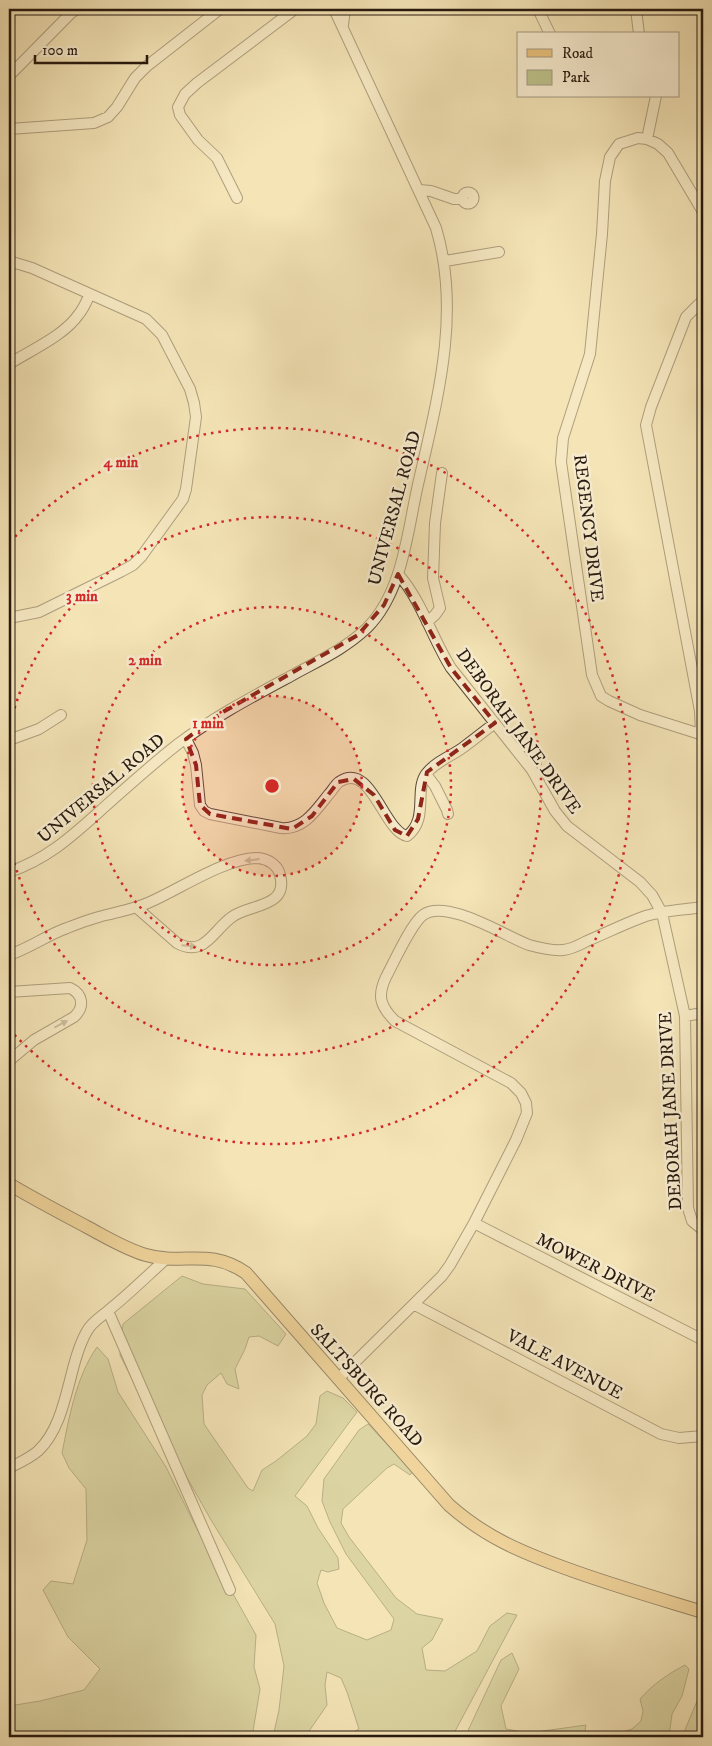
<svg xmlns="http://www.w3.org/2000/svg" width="712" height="1746" viewBox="0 0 712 1746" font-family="'IM FELL DW Pica',serif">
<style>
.green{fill:#bec38c;stroke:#726e4e}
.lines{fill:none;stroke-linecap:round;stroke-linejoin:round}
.minor-casing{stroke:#5a4c39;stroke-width:12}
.major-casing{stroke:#27190f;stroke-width:14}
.minor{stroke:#f8edd0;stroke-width:10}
.major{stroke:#eac27b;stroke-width:12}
.oneway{fill:#9a8e79}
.marked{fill:none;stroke:#8f2418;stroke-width:4;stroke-dasharray:10 6;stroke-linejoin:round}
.ring{fill:none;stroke:#d62828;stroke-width:2.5;stroke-dasharray:2.5 5}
.labels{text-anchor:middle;stroke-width:5;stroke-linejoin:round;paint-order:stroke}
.street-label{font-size:18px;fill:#27190f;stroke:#f8edd0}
.centre{fill:#d62828;stroke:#f8edd0;stroke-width:2.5}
.ring-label{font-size:15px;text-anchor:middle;font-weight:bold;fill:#d62828;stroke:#f8edd0;stroke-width:5;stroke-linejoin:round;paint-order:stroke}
</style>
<rect width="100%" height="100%" fill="#f4e4b6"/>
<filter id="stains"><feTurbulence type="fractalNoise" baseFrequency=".004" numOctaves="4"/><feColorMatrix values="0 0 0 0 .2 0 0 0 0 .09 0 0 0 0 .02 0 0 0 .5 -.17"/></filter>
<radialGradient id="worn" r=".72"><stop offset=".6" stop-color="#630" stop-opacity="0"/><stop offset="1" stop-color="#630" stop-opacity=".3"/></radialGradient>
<path class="green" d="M 182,1276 L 203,1284 L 245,1289 L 286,1334 L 278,1346 L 259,1336 L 249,1337 L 245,1349 L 235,1369 L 239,1389 L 227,1384 L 221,1373 L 207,1385 L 202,1395 L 204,1424 L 248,1488 L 253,1491 L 262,1470 L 276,1461 L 307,1436 L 316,1424 L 320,1396 L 327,1391 L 343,1398 L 357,1412 L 295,1496 L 307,1506 L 318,1528 L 338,1558 L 339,1569 L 328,1572 L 321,1570 L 317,1583 L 324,1603 L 337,1628 L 367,1640 L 391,1630 L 394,1619 L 346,1554 L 330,1522 L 322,1501 L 324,1479 L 359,1430 L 368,1424 L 413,1472 L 410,1475 L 394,1464 L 387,1468 L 343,1509 L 341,1523 L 349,1537 L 396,1598 L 417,1614 L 443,1619 L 432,1640 L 422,1648 L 426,1670 L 445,1671 L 477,1651 L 490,1626 L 507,1613 L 517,1615 L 452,1737 L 344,1737 L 359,1729 L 347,1692 L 341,1678 L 327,1672 L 325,1685 L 327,1705 L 305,1737 L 273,1737 L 279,1710 L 284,1666 L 275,1624 L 211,1520 L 138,1391 L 120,1355 L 123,1324 Z
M 97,1347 L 108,1359 L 118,1392 L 166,1467 L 200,1535 L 256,1635 L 254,1667 L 260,1689 L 252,1737 L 9,1737 L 9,1706 L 40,1701 L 84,1690 L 100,1669 L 68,1637 L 43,1590 L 51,1581 L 73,1584 L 87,1540 L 86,1489 L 69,1468 L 62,1453 C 69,1418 76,1377 97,1347 Z
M 512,1653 L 519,1669 L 501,1706 L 506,1729 L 529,1733 L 586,1725 L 584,1737 L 465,1737 L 501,1660 Z
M 685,1665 L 689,1669 L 682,1696 L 672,1714 L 669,1737 L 612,1737 L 613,1735 L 632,1729 L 641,1721 L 643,1711 L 640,1699 C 653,1684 668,1674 685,1665 Z
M 700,1694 L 703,1701 L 703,1737 L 682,1737 Z"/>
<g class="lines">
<g class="minor-casing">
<path id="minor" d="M 538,9 L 550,34
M 636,9 L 639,34
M 343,25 L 345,9
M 9,76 L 71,13 L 77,9
M 9,129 L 94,123 L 108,117 L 117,107 L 135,78 L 147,66 L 220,9
M 647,139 L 656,96
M 419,190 L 431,191 L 454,199 L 462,199
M462.5 198a5.5 5.5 0 1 1 11 0a5.5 5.5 0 1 1-11 0Z
M 237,198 L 217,158 L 198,140 L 180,115 L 178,107 L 185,94 L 197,83 L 295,9
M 703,212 L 668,153 L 658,144 L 647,139 L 638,138 L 619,144 L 610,157 L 605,181 L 602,234 L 590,354 L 563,438 L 561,462 L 592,675 L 601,696 L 609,701 L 640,715 L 703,735
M 9,261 L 32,268 L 146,319 L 162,335 L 190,389 L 194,403 L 196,417 L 186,489 L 183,499 L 141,557 L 133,565 L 122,571 L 39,612 L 9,618
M 445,261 L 499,252
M 9,364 C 31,350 64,336 79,314 C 84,308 87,300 90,294
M 398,574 C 422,601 432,638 451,668 L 532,770 L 555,811 L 567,826 L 640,882 L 652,895 L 662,913 L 685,1016 L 688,1208 L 692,1221 L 703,1230
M 427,622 L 435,615 L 440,608 L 433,578 L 435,523 L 442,473
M 701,734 L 700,711 L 646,425 L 651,407 L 686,317 L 698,305 L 703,301
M 186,739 L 193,753 L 196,765 L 200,805 L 204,811 L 210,814 L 281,828 C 304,830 316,810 329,794 C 332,791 335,785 339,782 C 371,760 383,831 407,836 C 429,819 414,791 426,774 C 434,763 449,757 461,749 C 472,741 483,732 495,723
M 9,740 L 39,729 L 61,715
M 426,774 L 435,786 L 447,810 L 448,814
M 9,872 C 47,859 71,837 100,811 C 126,788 151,765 178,744 C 214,717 252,697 291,676 C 318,661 345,649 367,628 C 402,593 407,535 417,489 C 436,404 462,315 436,228 L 334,9
M 9,955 C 30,948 47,935 67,928 C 80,923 93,918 106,915 C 121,911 135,909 150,902 C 180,889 225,858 258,858 C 268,859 278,865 280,875 C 289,908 249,904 232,917 C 213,930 205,958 177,943 L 137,908
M 9,992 L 70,988 C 83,994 85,1007 74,1017 L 34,1040 L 9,1061
M 685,1016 L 703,1013
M 474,1223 L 703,1340
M 415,1305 L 661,1434 L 679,1438 L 703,1436
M 108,1311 L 230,1590
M 338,1379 L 442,1276 L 450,1265 L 474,1223 L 516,1140 L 527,1113 L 526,1103 L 521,1093 L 511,1083 L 395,1021 C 380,1006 377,996 386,977 C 394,962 411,924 423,915 C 446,898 505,936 529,945 C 540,948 552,951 563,950 C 573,949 579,945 587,941 C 606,933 624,924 643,917 C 662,910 684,910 703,907
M 9,1468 C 19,1463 30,1458 38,1451 C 69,1422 67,1366 87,1331 C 92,1322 101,1317 109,1310 C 129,1294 147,1276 166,1259"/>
</g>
<g class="major-casing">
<path id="major" d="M 9,1184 C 34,1199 61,1213 87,1227 C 106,1237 125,1249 146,1255 C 183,1266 208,1247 246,1273 L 449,1505 C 485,1537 521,1552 565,1568 C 611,1585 657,1598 703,1612"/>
</g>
<use href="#minor" class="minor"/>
<use href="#major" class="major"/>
</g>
<defs><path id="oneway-solid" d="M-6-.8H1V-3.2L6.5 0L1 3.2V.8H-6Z" transform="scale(1.25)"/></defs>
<g class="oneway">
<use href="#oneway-solid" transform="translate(252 860) rotate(173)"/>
<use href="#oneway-solid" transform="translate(189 946) rotate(5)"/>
<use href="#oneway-solid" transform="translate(61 1024) rotate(-28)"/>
</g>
<path d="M0 0H712V1746H0ZM 398,574 L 451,668 L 495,723 L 427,772 L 418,819 L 407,836 L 395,830 L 374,795 L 354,779 L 338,782 L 312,816 L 292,829 L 210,814 L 200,805 L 196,765 L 186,739 L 223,712 L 358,635 L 384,605 Z" fill="#f4e4b6" fill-opacity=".55" fill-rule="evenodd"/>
<path class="marked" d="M 398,574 L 451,668 L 495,723 L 427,772 L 418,819 L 407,836 L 395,830 L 374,795 L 354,779 L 338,782 L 312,816 L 292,829 L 210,814 L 200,805 L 196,765 L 186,739 L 223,712 L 358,635 L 384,605 Z"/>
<circle cx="272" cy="786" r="90" fill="#d62828" fill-opacity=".12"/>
<g class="ring">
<circle cx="272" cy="786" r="90"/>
<circle cx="272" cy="786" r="179"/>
<path d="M9 730A269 269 0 1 1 9 842"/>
<path d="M10 542A358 358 0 1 1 10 1030"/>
</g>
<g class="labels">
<g class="street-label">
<text transform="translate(394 508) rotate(-75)" y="6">UNIVERSAL ROAD</text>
<text transform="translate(589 528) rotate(83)" y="6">REGENCY DRIVE</text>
<text transform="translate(519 731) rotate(54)" y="6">DEBORAH JANE DRIVE</text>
<text transform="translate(101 788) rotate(-40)" y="6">UNIVERSAL ROAD</text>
<text transform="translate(670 1111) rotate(-93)" y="6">DEBORAH JANE DRIVE</text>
<text transform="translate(596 1267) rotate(27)" y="6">MOWER DRIVE</text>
<text transform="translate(565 1364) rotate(28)" y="6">VALE AVENUE</text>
<text transform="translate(367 1385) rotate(48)" y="6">SALTSBURG ROAD</text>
</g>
</g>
<circle cx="272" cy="786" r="8" class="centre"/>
<g class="ring-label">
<text x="121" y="467">4 min</text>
<text x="82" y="601">3 min</text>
<text x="145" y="665">2 min</text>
<text x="208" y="728">1 min</text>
</g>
<rect width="712" height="1746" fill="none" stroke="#f4e4b6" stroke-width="30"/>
<rect x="10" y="10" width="692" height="1726" fill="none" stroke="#27190f" stroke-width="2.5"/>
<rect x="15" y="15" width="682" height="1716" fill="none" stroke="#27190f"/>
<rect x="517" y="32" width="162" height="65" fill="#f8edd0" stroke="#a49883"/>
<rect x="527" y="49" width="25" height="8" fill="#eac27b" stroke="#a49883"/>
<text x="562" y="58" font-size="15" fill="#27190f">Road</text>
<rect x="527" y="70" width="25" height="15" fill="#bec38c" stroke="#a49883"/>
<text x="562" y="82" font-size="15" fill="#27190f">Park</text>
<path d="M35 55v8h112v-8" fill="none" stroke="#27190f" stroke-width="2.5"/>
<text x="42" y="55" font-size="15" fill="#27190f" stroke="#f8edd0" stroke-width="4" paint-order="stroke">100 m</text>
<rect width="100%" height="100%" filter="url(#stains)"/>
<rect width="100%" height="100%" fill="url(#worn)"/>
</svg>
